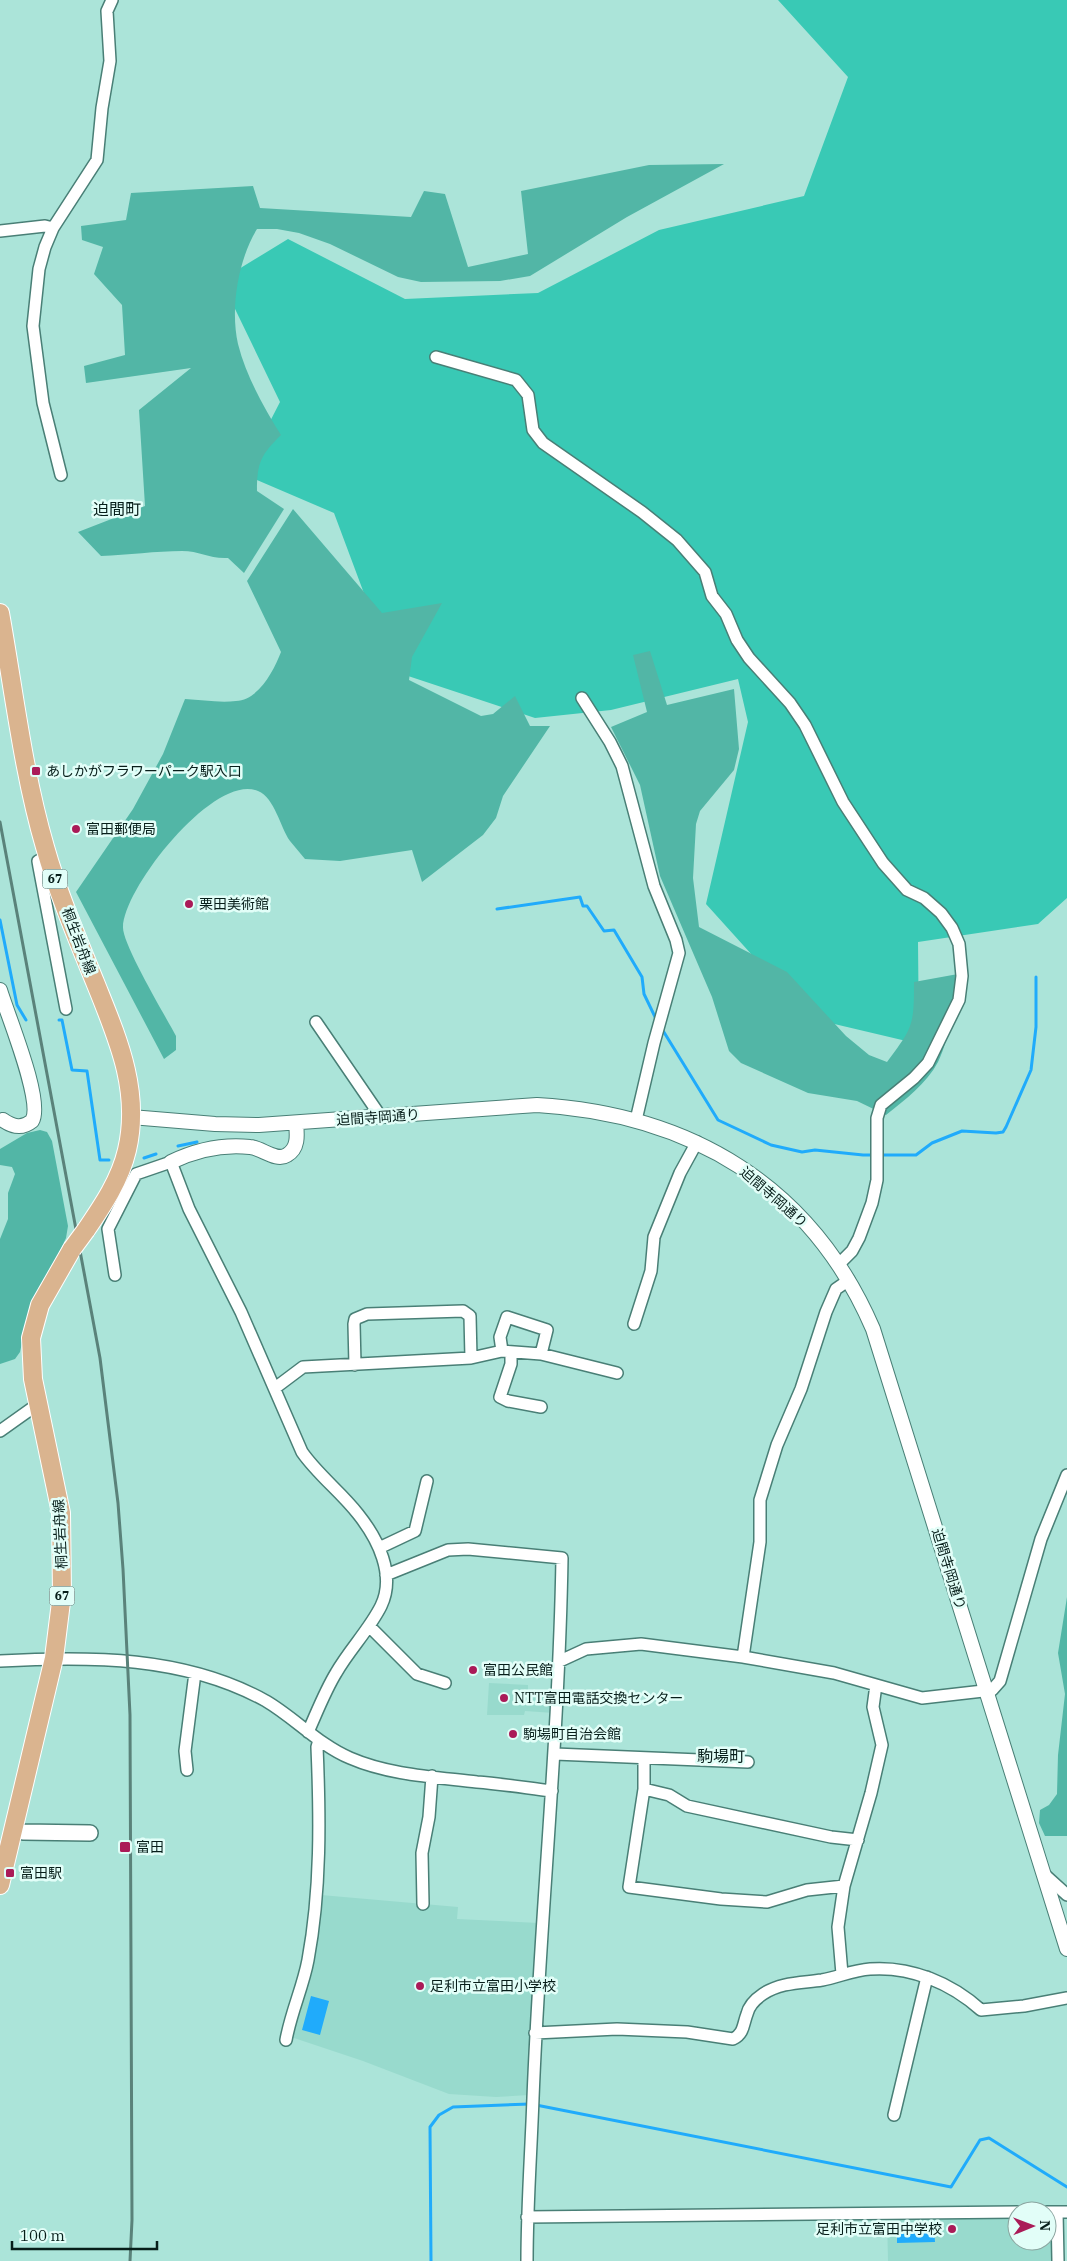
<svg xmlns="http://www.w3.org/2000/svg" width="1067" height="2261" viewBox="0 0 1067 2261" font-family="'IBM Plex Serif','Noto Sans JP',serif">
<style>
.built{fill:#98dacd}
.green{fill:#39c9b5}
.forest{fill:#52b6a6}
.water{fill:#20abfb}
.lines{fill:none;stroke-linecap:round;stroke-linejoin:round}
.stream{stroke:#20abfb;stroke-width:3}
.minor-casing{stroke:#497f76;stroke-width:14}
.tertiary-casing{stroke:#497f76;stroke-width:16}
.secondary-casing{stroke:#497f76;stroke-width:18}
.primary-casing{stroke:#fff;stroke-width:20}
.minor{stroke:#fff;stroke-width:11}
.tertiary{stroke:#fff;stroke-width:14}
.secondary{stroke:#fff;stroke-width:15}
.primary{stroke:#dab48f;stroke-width:18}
.rail{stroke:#5a827a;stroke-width:3}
.primary-bridge-casing{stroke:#fff;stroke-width:20;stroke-linecap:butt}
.primary-bridge{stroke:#dab48f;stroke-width:18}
.poi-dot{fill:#aa1b58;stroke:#e2fef8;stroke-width:2}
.labels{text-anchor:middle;stroke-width:5;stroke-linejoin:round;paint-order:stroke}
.shield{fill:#e2fef8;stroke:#49615d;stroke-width:1}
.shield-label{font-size:12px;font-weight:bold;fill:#071e1a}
.poi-label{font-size:14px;fill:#071e1a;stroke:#e2fef8;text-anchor:start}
.street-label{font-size:14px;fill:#071e1a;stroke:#e2fef8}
.quarter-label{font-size:16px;fill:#071e1a;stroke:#e2fef8}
</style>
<rect width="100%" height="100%" fill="#abe4d9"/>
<path class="built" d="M 489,1683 L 528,1685 L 528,1695 L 555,1698 L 554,1713 L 525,1711 L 524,1715 L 487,1715 Z
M 321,1895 L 458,1907 L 457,1919 L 539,1923 L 529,2095 L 496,2097 L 449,2094 L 363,2061 L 291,2037 Z
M 1047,2216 L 1054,2216 L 1054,2261 L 888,2261 L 887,2217 L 1017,2217 L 1017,2241 L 1047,2241 Z"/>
<path class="green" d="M 778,0 L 1067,0 L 1067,898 L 1038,924 L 918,942 L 919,1044 L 809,1018 L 706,904 L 748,722 L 738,679 L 611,710 L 535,718 L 393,671 L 334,513 L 243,474 L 280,402 L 221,280 L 288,239 L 405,299 L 538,293 L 659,230 L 804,196 L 848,77 Z"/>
<path class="forest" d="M 724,164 L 627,217 L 530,276 L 500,281 L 421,282 L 398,277 L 330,244 L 299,233 L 277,229 L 257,229 C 238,260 230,309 238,344 C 246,376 264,408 281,435 C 261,455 257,462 257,491 L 284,509 L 244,573 L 228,558 C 209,559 200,551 182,551 C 156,551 128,555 101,556 L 78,532 L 145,506 L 139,410 L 191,368 L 86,383 L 84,366 L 125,355 L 122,305 L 94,274 L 103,247 L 82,240 L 81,226 L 126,220 L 131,193 L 253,186 L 260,208 L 411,217 L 424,191 L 445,194 L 468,267 L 528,254 L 521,191 L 649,165 Z
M 293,509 L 382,613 L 442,603 L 412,657 L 409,680 L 481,716 L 493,714 L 515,696 L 530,726 L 550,726 L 503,796 L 496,818 L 483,835 L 422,882 L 412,850 L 340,861 L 305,859 C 300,853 295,847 290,841 C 280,827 275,798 258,791 C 215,772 124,887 123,927 C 122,944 166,1017 176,1036 L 176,1050 L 164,1059 L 76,892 L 133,809 L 163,754 L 185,699 C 202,700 220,703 236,701 C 259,700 274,670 281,652 L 247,581 Z
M 650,651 L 667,705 L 734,689 L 739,749 L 734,770 L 700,811 L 696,824 L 693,878 L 699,927 L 787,972 L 846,1036 L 869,1055 L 887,1062 C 913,1027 914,1026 914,982 L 958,974 C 953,1003 951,1035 938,1062 C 927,1083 905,1100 886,1115 L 857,1101 L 808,1093 L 741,1063 L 729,1051 L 712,997 L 660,876 L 640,785 L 611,727 L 647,712 L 633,655 Z
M 40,1130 L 47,1132 L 52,1141 L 68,1226 L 66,1238 L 56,1259 L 38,1289 L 27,1319 L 20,1352 L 15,1359 L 0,1364 L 0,1239 L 8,1219 L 8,1193 L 15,1174 L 12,1167 L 0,1165 L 0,1149 L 27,1133 Z
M 1067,1597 L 1067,1836 L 1045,1836 L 1039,1823 L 1040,1810 L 1049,1805 L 1057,1794 L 1058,1755 L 1065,1694 L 1058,1653 Z"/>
<path class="water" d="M 311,1996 L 329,2001 L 320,2035 L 302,2030 Z
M 897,2226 L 934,2226 L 935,2242 L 897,2243 Z"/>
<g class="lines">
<path class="stream" d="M 497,909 L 580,897 L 583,906 L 587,906 L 604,931 L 614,930 L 642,977 L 644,994 L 657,1021
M 0,920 L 17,1005 L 26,1020
M 59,1020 L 62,1020 L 72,1070 L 87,1071 L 100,1160 L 109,1160
M 662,1029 L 718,1120 L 771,1145 L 802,1152 L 815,1150 L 863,1155 L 916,1155 L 932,1143 L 962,1131 L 996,1133 L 1003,1132 L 1006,1127 L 1031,1070 L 1036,1027 L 1036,977
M 178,1146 L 197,1142
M 144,1158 L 156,1154
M 536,2105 L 951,2187 L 980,2140 L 989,2138 L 1067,2187
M 431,2261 L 430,2127 L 439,2115 L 453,2107 L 530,2104"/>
<g class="minor-casing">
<path id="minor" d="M 0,231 L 45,226 L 53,228
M 436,357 L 516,380 L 528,395 L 533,430 L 543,443 L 642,512 L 677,540 L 705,572 L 712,596 L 726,614 L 737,640 L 749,658 L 790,703 L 805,725 L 843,802 L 883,863 L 907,890 L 924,898 L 941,913 L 952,928 L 959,944 L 962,976 L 959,1000 L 928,1063 L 914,1078 L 881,1105 L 877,1118 L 877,1180 L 872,1203 L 859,1238 L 852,1251 L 839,1264
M 61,475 L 43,403 L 33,326 L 39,269 L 45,247 L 53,228 L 97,160 L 102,108 L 110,61 L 107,11 L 112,0
M 582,698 L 610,742 L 622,766 L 654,886 L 676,940 L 679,953 L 654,1043 L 636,1120
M 47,856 L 38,861 L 39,867 L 66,1009
M 316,1022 L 381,1117
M 115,1275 L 108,1229 L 136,1174 L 171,1162 L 189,1209 L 241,1312 L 302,1452 C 318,1475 341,1492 358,1514 C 378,1539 396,1575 381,1606 C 369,1630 349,1650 336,1673 C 325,1691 317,1712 308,1732
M 849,1280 L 836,1289 L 826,1312 L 801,1389 L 777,1445 L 760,1500 L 760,1542 L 743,1657 L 834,1673 L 922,1698 L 992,1690 L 1000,1681 L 1041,1539 L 1067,1475
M 634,1324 L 651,1271 L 654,1237 L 680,1173 L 697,1142
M 502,1351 L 500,1337 L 507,1317 L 547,1330 L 541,1354
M 511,1352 L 511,1364 L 500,1397 L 508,1401 L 541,1407
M 355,1365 L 354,1324 L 355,1319 L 367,1314 L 463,1311 L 470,1316 L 471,1358
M 275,1388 L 303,1367 L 471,1358 L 502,1351 L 541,1354 L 617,1373
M 0,1431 L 38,1404
M 379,1548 L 415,1531 L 427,1481
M 386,1575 L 448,1550 L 468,1549 L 562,1558 C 559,1739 540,1918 533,2098 C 531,2153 527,2207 527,2261
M 369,1626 L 417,1674 L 445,1683
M 0,1661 C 90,1656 185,1656 266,1701 C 295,1718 319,1745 350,1758 C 389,1775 435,1777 477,1782 C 502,1784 527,1788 552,1791
M 560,1661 L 586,1649 L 641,1644 L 743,1657
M 555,1754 L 748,1762
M 644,1759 L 644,1789 L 669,1795 L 687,1806 L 831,1837 L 858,1840
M 187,1770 L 185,1751 L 195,1673
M 644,1789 L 629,1887 L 721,1899 L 767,1902 L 807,1890 L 844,1886
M 1045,1875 L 1067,1895
M 423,1904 L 422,1853 L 429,1817 L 432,1776
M 842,1974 L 838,1927 L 844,1886 L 871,1793 L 882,1745 L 873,1707 L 876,1685
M 535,2033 L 617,2029 L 687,2032 L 733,2039 C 744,2034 743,2024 747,2014 C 749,2005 757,1998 763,1994 C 781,1982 802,1983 822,1980 C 838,1977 854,1970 870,1969 C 911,1966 951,1983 981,2010 L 1024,2006 L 1067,1998
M 286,2040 C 291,2012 303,1987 308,1960 C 321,1890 320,1817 317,1747 L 319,1740
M 894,2115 L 927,1977
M 1047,2212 L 1067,2212
M 1057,2212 L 1058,2261
M 527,2217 L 1017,2212"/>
</g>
<g class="tertiary-casing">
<path id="tertiary" d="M 0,990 C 7,1014 44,1102 32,1121 C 22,1129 13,1127 3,1120
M 131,1117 L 215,1124 L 259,1125 L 537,1105 C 690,1114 811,1185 873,1329 L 1067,1949
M 171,1162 C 196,1150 222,1144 250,1147 C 262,1148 276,1162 287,1155 C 299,1148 297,1134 296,1123"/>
</g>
<g class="secondary-casing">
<path id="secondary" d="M 13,1830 L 23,1832 L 90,1833"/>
</g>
<g class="primary-casing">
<path id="primary" d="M 0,613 C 14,691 23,772 45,847 C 58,893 77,938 95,982 C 117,1037 141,1090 127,1150 C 120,1180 103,1205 86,1230
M 0,1885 L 54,1658 L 62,1594 L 61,1513 L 33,1379 L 31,1338 L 40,1305 L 72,1249"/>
</g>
<use href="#minor" class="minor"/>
<use href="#tertiary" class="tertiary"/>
<use href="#secondary" class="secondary"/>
<use href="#primary" class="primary"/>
<path class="rail" d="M 0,822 L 100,1358 L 118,1503 L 123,1569 L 130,1715 L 132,2220 L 130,2261"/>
<g class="primary-bridge-casing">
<path id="primary-bridge" d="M 72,1249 L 86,1230"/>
</g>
<use href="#primary-bridge" class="primary-bridge"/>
</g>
<g class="poi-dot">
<rect x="31" y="766" width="10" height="10" rx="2.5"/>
<circle cx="76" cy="829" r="5"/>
<circle cx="189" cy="904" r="5"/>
<circle cx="473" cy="1670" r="5"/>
<circle cx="504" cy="1698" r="5"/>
<circle cx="513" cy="1734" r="5"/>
<rect x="119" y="1841" width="12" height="12" rx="2.5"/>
<rect x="5" y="1868" width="10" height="10" rx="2.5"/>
<circle cx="420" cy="1986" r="5"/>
<circle cx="952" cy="2229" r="5"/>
</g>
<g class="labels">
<g class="shield">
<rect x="42.5" y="869.5" width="25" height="19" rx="4"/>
<rect x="49.5" y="1586.5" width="25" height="19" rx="4"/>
</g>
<g class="shield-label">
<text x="55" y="883">67</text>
<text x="62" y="1600">67</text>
</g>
<g class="poi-label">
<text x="46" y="776">あしかがフラワーパーク駅入口</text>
<text x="86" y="834">富田郵便局</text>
<text x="199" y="909">栗田美術館</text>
<text x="483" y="1675">富田公民館</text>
<text x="514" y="1703">NTT富田電話交換センター</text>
<text x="523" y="1739">駒場町自治会館</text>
<text x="136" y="1852">富田</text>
<text x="20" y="1878">富田駅</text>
<text x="430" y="1991">足利市立富田小学校</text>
<text x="942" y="2234" text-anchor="end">足利市立富田中学校</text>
</g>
<g class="street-label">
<text transform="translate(79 941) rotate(69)" y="5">桐生岩舟線</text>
<text transform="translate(378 1117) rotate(-4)" y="5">迫間寺岡通り</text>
<text transform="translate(774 1197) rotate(41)" y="5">迫間寺岡通り</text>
<text transform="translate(60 1534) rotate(-93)" y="5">桐生岩舟線</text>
<text transform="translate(949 1569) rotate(73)" y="5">迫間寺岡通り</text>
</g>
<g class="quarter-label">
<text x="117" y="515">迫間町</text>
<text x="721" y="1762">駒場町</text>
</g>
</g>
<g transform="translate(1032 2226) rotate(89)"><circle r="24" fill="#e2fef8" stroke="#8aa49f"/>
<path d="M0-4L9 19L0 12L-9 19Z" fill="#aa1b58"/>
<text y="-8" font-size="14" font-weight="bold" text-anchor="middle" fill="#071e1a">N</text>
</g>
<path d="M12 2241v8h145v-8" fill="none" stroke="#071e1a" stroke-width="2.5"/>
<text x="20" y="2241" font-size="15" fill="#071e1a" stroke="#e2fef8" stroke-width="4" paint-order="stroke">100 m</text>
</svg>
